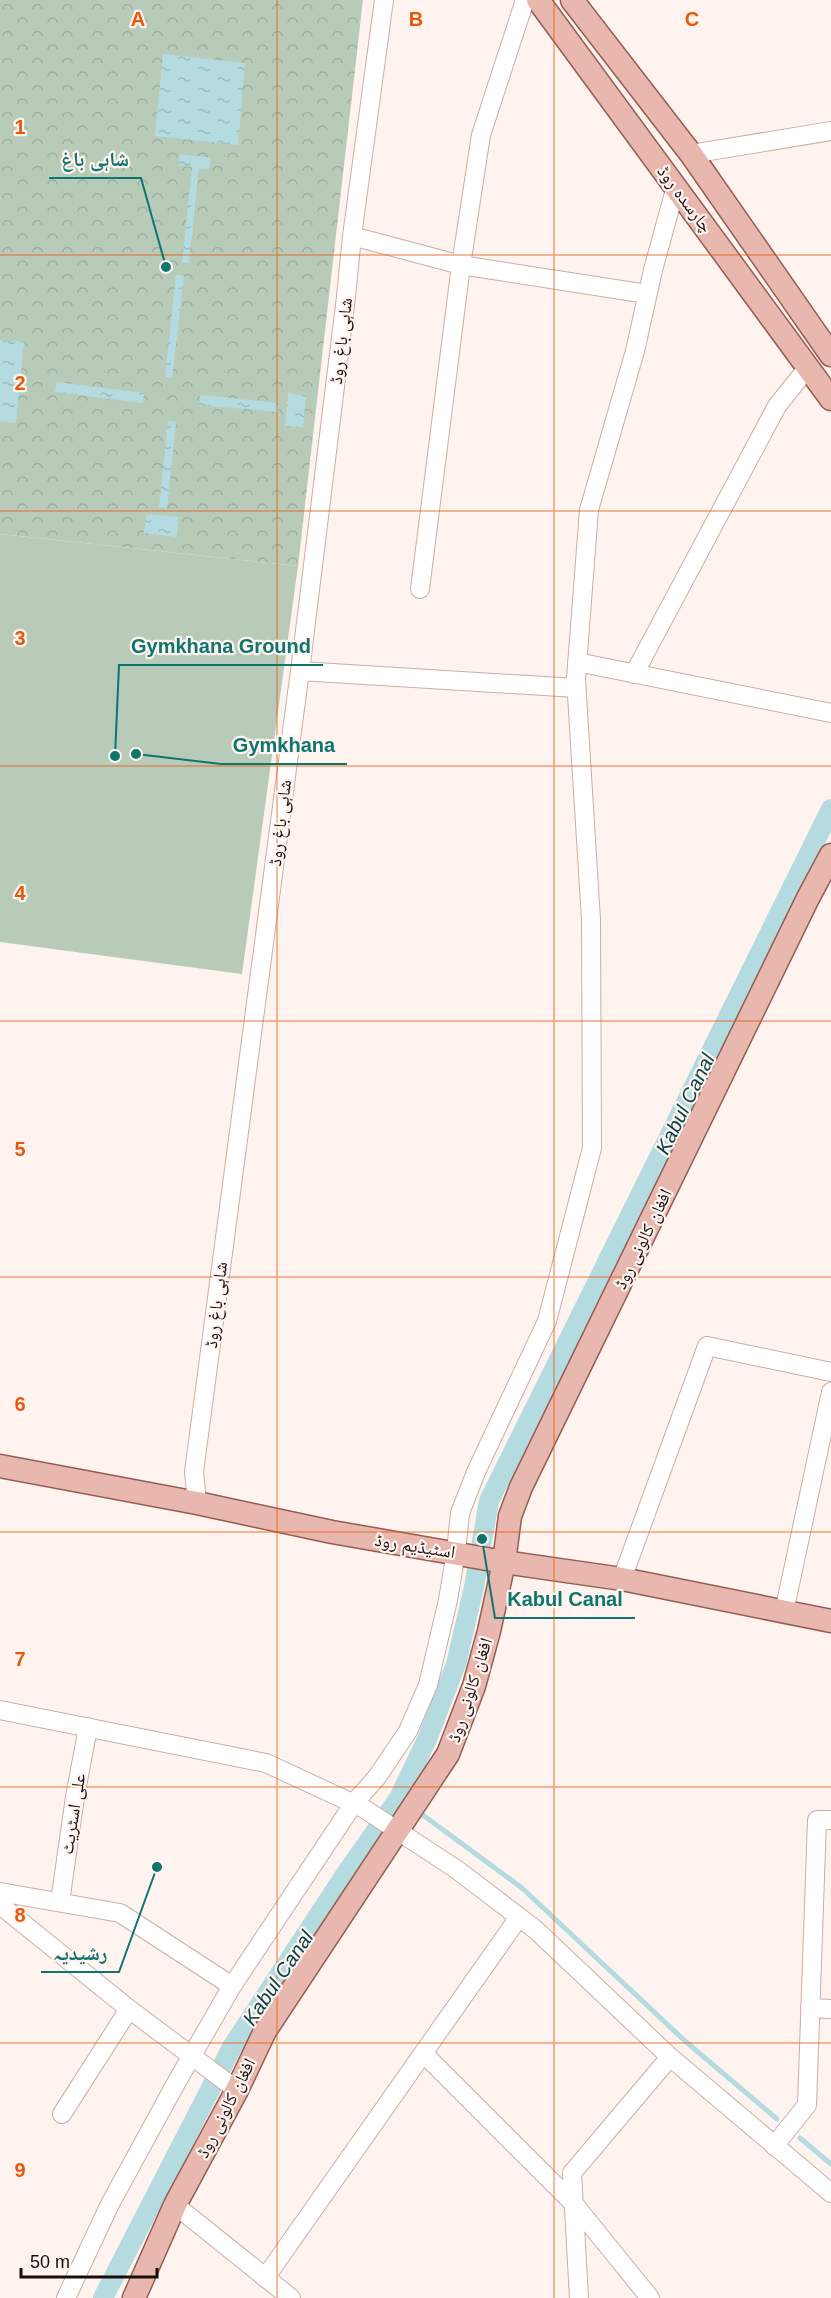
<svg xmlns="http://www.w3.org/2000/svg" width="831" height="2298" viewBox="0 0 831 2298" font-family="Helvetica,'Noto Naskh Arabic',sans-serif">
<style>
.park{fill:url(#park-crowns)}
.garden{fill:#b8cbb9}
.water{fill:url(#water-ripples)}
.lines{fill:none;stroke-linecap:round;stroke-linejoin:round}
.stream{stroke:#b4dbe0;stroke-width:5}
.canal{stroke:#b4dbe0;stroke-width:20}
.minor-casing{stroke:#c9afa5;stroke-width:20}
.major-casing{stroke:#955d52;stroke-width:25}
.minor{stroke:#fff;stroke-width:18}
.major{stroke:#e8b8ae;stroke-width:22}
.grid{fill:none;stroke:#e8590c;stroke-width:1.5;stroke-opacity:0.55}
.labels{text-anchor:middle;stroke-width:4.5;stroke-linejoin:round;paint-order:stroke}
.street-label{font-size:18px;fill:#170e0b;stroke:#fef3ef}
.water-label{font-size:20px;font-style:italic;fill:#064349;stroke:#fef3ef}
.grid-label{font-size:20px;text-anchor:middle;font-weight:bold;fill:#e8590c;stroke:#fef3ef;stroke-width:4.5;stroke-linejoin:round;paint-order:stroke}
.leader{fill:none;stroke:#0f766e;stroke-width:2}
.callout-dot{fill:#0f766e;stroke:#fef3ef;stroke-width:2}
.callout-label{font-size:20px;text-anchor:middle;font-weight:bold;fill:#0f766e;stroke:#fef3ef;stroke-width:4.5;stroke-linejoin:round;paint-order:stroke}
</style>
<defs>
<pattern id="park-crowns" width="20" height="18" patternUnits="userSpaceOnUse" patternTransform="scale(1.5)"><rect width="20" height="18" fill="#b8cbb9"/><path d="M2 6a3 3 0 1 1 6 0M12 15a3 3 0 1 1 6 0" fill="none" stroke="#9dad9e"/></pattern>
<pattern id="water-ripples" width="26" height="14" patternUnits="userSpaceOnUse" patternTransform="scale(1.5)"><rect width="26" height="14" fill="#b4dbe0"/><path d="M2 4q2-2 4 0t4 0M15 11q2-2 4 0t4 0" fill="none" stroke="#9abbbf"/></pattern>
</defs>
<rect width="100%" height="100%" fill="#fef3ef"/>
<path class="park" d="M 0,0 L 363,0 L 298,566 L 0,534 Z"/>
<path class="garden" d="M 0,534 L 298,566 L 242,974 L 0,942 Z"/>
<path class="water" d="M 163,54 L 245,63 L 238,145 L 155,136 Z
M 180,154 L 211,158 L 209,169 L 199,168 L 189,263 L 182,263 L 192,167 L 178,165 Z
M 176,275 L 184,276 L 172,378 L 165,377 Z
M 0,340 L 24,342 L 16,423 L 0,421 Z
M 57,382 L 144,393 L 143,403 L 55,392 Z
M 288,393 L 306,395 L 303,427 L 285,426 Z
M 200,395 L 279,403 L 278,412 L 199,405 Z
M 168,421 L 176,422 L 167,509 L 159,508 Z
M 146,514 L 179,517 L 177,537 L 144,533 Z"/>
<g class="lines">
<path class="stream" d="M 399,1798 L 409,1805
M 416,1810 L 522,1888 L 685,2041 L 777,2119
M 800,2138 L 831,2164"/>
<path class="canal" d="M 103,2298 L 232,2047 L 345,1875 L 399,1798 L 428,1737 L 456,1664 L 474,1587 L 489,1501 L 831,809"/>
<g class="minor-casing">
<path id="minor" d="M 691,154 L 831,131
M 352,236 L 461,265 L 647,294
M 420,589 L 461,265 L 481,135 L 525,0
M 577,662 L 831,713
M 300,671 L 576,688
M 634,674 L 777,406 L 808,367
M 197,1503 L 194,1472 L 301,663 L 346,297 L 352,236 L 384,0
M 622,1579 L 707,1346 L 831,1372
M 784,1612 L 831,1392
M 0,1710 L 266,1763 L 363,1808 L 456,1869 L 536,1930 L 670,2057 L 831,2193
M 0,1892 L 120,1913 L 232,1986
M 60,1902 L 75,1797 L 88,1727
M 0,1905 L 129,2009 L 237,2090
M 810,2008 L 831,2009
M 423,2053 L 574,2204 L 650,2298
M 62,2114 L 129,2009
M 774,2146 L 807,2105 L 817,1820 L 831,1820
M 175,2205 L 291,2298
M 265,2278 L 519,1917
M 66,2298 L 110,2204 L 175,2085 L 232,1986 L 354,1803 L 377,1777 L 408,1731 L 428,1685 L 448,1600 L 456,1552 L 460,1513 L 476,1472 L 547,1321 L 592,1148 L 591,920 L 576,679 L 589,510 L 635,351 L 653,270 L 676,186
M 579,2298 L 572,2173 L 670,2057"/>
</g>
<g class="major-casing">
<path id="major" d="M 538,0 L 831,399
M 572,0 L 691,154 L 831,355
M 0,1466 L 197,1503 L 332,1532 L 504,1562 L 622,1579 L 831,1621
M 134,2298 L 175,2205 L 237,2090 L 265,2031 L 448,1754 L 474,1686 L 489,1631 L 504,1562 L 510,1516 L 521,1487 L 808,898 L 831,855"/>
</g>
<use href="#minor" class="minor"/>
<use href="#major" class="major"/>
</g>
<path class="grid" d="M 277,0 L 277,2298M 554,0 L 554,2298M 0,255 L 831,255M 0,511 L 831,511M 0,766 L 831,766M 0,1021 L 831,1021M 0,1277 L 831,1277M 0,1532 L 831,1532M 0,1787 L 831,1787M 0,2043 L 831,2043"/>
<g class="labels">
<g class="street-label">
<text transform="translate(685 199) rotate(53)" y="6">چارسدہ روڈ</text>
<text transform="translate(341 341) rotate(-83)" y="6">شاہی باغ روڈ</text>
<text transform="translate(280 823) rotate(-83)" y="6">شاہی باغ روڈ</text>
<text transform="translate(643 1239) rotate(-64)" y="6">افغان کالونی روڈ</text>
<text transform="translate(216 1305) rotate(-83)" y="6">شاہی باغ روڈ</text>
<text transform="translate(415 1546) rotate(9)" y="6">اسٹیڈیم روڈ</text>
<text transform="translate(470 1690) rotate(-72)" y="6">افغان کالونی روڈ</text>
<text transform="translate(73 1814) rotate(-81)" y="6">علی اسٹریٹ</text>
<text transform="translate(226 2108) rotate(-63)" y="6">افغان کالونی روڈ</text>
</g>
<g class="water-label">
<text transform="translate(685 1104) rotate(-64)" y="7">Kabul Canal</text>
<text transform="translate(278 1978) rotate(-56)" y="7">Kabul Canal</text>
</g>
</g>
<g class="grid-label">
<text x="138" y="26">A</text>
<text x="416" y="26">B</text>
<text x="692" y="26">C</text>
<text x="20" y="134">1</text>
<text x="20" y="390">2</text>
<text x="20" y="645">3</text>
<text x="20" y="900">4</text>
<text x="20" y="1156">5</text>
<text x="20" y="1411">6</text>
<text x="20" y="1666">7</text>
<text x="20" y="1922">8</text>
<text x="20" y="2177">9</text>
</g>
<path class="leader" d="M166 267L141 178H49M115 756L119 665H323M136 754L221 764H347M482 1539L495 1618H635M157 1867L119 1972H41"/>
<g class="callout-dot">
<circle cx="166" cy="267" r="6"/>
<circle cx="115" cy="756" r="6"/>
<circle cx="136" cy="754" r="6"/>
<circle cx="482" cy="1539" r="6"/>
<circle cx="157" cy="1867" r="6"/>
</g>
<g class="callout-label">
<text x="95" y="166">شاہی باغ</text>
<text x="221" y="653">Gymkhana Ground</text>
<text x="284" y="752">Gymkhana</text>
<text x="565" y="1606">Kabul Canal</text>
<text x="80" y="1960">رشیدیہ</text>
</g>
<path d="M21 2268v9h136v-9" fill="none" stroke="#170e0b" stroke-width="3"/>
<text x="30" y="2268" font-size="18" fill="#170e0b" stroke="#fef3ef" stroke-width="4.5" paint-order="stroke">50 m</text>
</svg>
